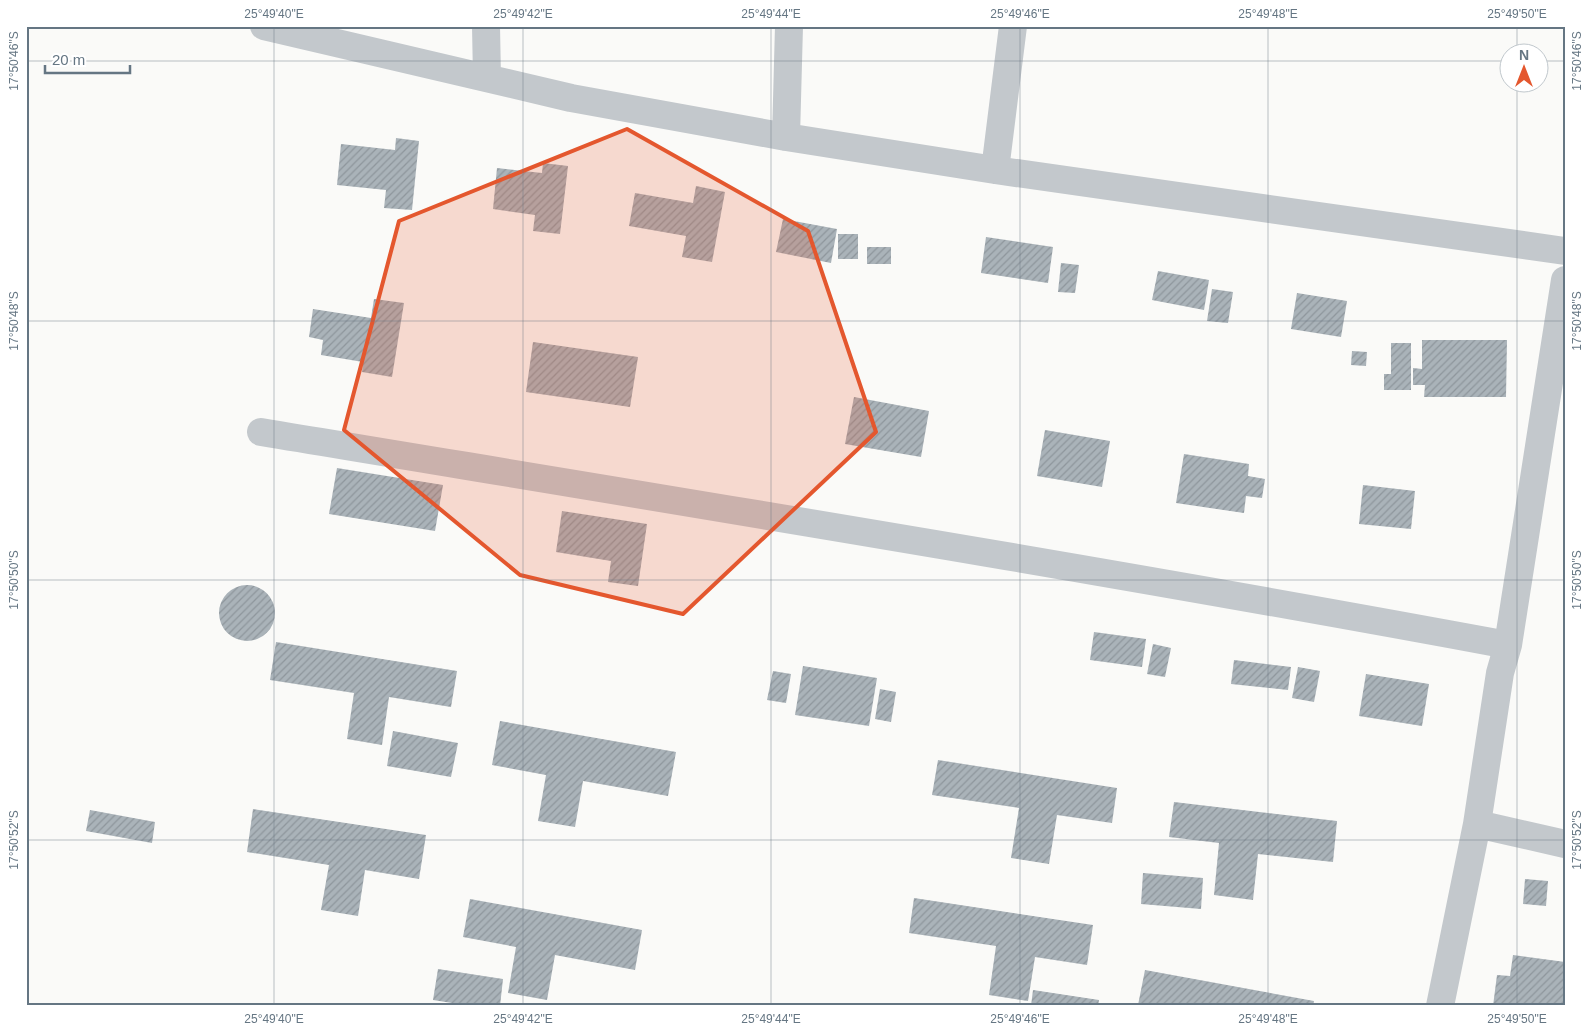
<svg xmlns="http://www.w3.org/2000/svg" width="1591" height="1032" viewBox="0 0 1591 1032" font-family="Helvetica,sans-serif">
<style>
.building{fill:url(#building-hatch)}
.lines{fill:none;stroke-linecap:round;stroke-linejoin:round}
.street{stroke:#c3c8cc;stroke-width:28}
.marked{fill:#e4572e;fill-opacity:0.2;stroke:#e4572e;stroke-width:4;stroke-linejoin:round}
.ticks{fill:none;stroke:#657683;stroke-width:1;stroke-opacity:0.45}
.neatline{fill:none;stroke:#657683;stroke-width:2}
.ticks-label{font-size:12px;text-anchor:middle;fill:#657683}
</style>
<defs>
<pattern id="building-hatch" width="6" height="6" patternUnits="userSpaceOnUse" patternTransform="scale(1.25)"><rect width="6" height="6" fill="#aab3b9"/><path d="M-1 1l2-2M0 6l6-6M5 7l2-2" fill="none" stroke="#8e969c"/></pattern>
</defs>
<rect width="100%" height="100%" fill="#fafaf8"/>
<path class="building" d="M 396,138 L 419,141 L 412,210 L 384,208 L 386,190 L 337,185 L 341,144 L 395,150 Z
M 543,163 L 568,166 L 560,234 L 533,231 L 535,215 L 493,209 L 497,168 L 542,173 Z
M 696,186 L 725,192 L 712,262 L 682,257 L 686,236 L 629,226 L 635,193 L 693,203 Z
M 783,219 L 837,229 L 831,263 L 776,252 Z
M 838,234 L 858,234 L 858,259 L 838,259 Z
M 986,237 L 1053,247 L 1048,283 L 981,273 Z
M 867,247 L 891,247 L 891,264 L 867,264 Z
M 1061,263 L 1079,265 L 1075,293 L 1058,292 Z
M 1158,271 L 1209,280 L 1204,310 L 1152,300 Z
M 1212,289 L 1233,292 L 1228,323 L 1207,321 Z
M 1297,293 L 1347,301 L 1341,337 L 1291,329 Z
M 374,299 L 404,303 L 392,377 L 362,372 L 363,362 L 321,355 L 323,340 L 309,337 L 313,309 L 371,318 Z
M 1422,340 L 1507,340 L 1506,397 L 1424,397 L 1425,385 L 1413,385 L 1413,368 L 1422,369 Z
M 533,342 L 638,357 L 630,407 L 526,392 Z
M 1391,343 L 1411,343 L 1411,390 L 1384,390 L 1384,374 L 1391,374 Z
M 1352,351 L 1367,352 L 1366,366 L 1351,365 Z
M 854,397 L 929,411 L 921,457 L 845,444 Z
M 1045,430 L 1110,441 L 1102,487 L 1037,476 Z
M 1184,454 L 1249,464 L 1248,476 L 1265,479 L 1262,498 L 1246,496 L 1244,513 L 1176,503 Z
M 337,468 L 443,485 L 435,531 L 329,514 Z
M 1363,485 L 1415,491 L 1411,529 L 1359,524 Z
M 562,511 L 647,524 L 638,586 L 608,582 L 611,561 L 556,552 Z
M219 613a28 28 0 1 1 56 0a28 28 0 1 1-56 0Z
M 1094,632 L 1146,639 L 1142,667 L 1090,660 Z
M 276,642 L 457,671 L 451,707 L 389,697 L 382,745 L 347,739 L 354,693 L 270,680 Z
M 1153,644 L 1171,648 L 1165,677 L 1147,674 Z
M 1234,660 L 1291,667 L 1288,690 L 1231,684 Z
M 803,666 L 877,678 L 869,726 L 795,715 Z
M 1298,667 L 1320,671 L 1314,702 L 1292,698 Z
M 773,671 L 791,674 L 786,703 L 767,700 Z
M 1366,674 L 1429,684 L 1422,726 L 1359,716 Z
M 880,689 L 896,692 L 891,722 L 875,719 Z
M 500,721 L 676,752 L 668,796 L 583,781 L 575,827 L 538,821 L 546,775 L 492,765 Z
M 393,731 L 458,743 L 451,777 L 387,766 Z
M 938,760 L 1117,788 L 1112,823 L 1057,815 L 1049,864 L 1011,858 L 1019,808 L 932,795 Z
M 1174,802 L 1337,821 L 1333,862 L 1258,854 L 1253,900 L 1214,895 L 1219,843 L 1169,837 Z
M 253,809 L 426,835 L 419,879 L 365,870 L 358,916 L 321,910 L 329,865 L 247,852 Z
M 90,810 L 155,822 L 152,843 L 86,831 Z
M 1143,873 L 1203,878 L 1201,909 L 1141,904 Z
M 1525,879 L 1548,881 L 1546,906 L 1523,904 Z
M 914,898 L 1093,925 L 1087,965 L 1035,957 L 1028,1001 L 989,995 L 996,946 L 909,933 Z
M 470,899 L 642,930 L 635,970 L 555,955 L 547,1000 L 508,993 L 516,947 L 463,937 Z
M 1513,955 L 1565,962 L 1565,1006 L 1493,1006 L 1497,975 L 1510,976 Z
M 438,969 L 503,979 L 500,1006 L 471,1006 L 433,1000 Z
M 1145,970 L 1314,1001 L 1313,1006 L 1138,1005 Z
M 1033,990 L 1099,1000 L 1098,1006 L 1031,1006 Z"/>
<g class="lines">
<path class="street" d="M 264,26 L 571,98 L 786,137 L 995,170 L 1565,251
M 486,26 L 487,78
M 786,137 L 789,26
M 995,170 L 1013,26
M 261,432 C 677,501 1093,568 1508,645
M 1477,824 L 1565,844
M 1440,1006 L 1477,824 L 1500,673 L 1508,645 L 1565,280"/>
</g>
<path class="marked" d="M 627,129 L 808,231 L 876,432 L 683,614 L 520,575 L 344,430 L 399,221 Z"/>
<path class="ticks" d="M 274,26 L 274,1006M 523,26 L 523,1006M 771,26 L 771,1006M 1020,26 L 1020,1006M 1268,26 L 1268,1006M 1517,26 L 1517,52M 26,61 L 1508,61M 1538,61 L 1565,61M 1517,82 L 1517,1006M 26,321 L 1565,321M 26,580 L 1565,580M 26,840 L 1565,840"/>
<rect width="1591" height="1032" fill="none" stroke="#ffffff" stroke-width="55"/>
<g transform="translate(1524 68)"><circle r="24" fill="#ffffff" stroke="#c1c8cd"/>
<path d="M0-4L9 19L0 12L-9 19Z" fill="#e4572e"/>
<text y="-8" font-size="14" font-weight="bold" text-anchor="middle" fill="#657683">N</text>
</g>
<path d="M45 65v8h85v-8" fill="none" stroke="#657683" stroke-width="2.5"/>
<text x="52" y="65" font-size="15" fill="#657683" stroke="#ffffff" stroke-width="4" paint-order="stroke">20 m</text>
<rect x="28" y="28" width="1536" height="976" class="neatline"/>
<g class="ticks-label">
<text x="274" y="18">25°49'40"E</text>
<text x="523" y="18">25°49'42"E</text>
<text x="771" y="18">25°49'44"E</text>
<text x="1020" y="18">25°49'46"E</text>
<text x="1268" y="18">25°49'48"E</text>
<text x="1517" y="18">25°49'50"E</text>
<text transform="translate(14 61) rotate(-90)" y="4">17°50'46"S</text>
<text transform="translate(1577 61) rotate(-90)" y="4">17°50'46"S</text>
<text transform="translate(14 321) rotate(-90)" y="4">17°50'48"S</text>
<text transform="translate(1577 321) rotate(-90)" y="4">17°50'48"S</text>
<text transform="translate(14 580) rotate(-90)" y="4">17°50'50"S</text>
<text transform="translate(1577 580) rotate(-90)" y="4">17°50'50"S</text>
<text transform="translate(14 840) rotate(-90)" y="4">17°50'52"S</text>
<text transform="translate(1577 840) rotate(-90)" y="4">17°50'52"S</text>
<text x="274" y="1023">25°49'40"E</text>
<text x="523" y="1023">25°49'42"E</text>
<text x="771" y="1023">25°49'44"E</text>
<text x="1020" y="1023">25°49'46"E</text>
<text x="1268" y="1023">25°49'48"E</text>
<text x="1517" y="1023">25°49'50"E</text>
</g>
</svg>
